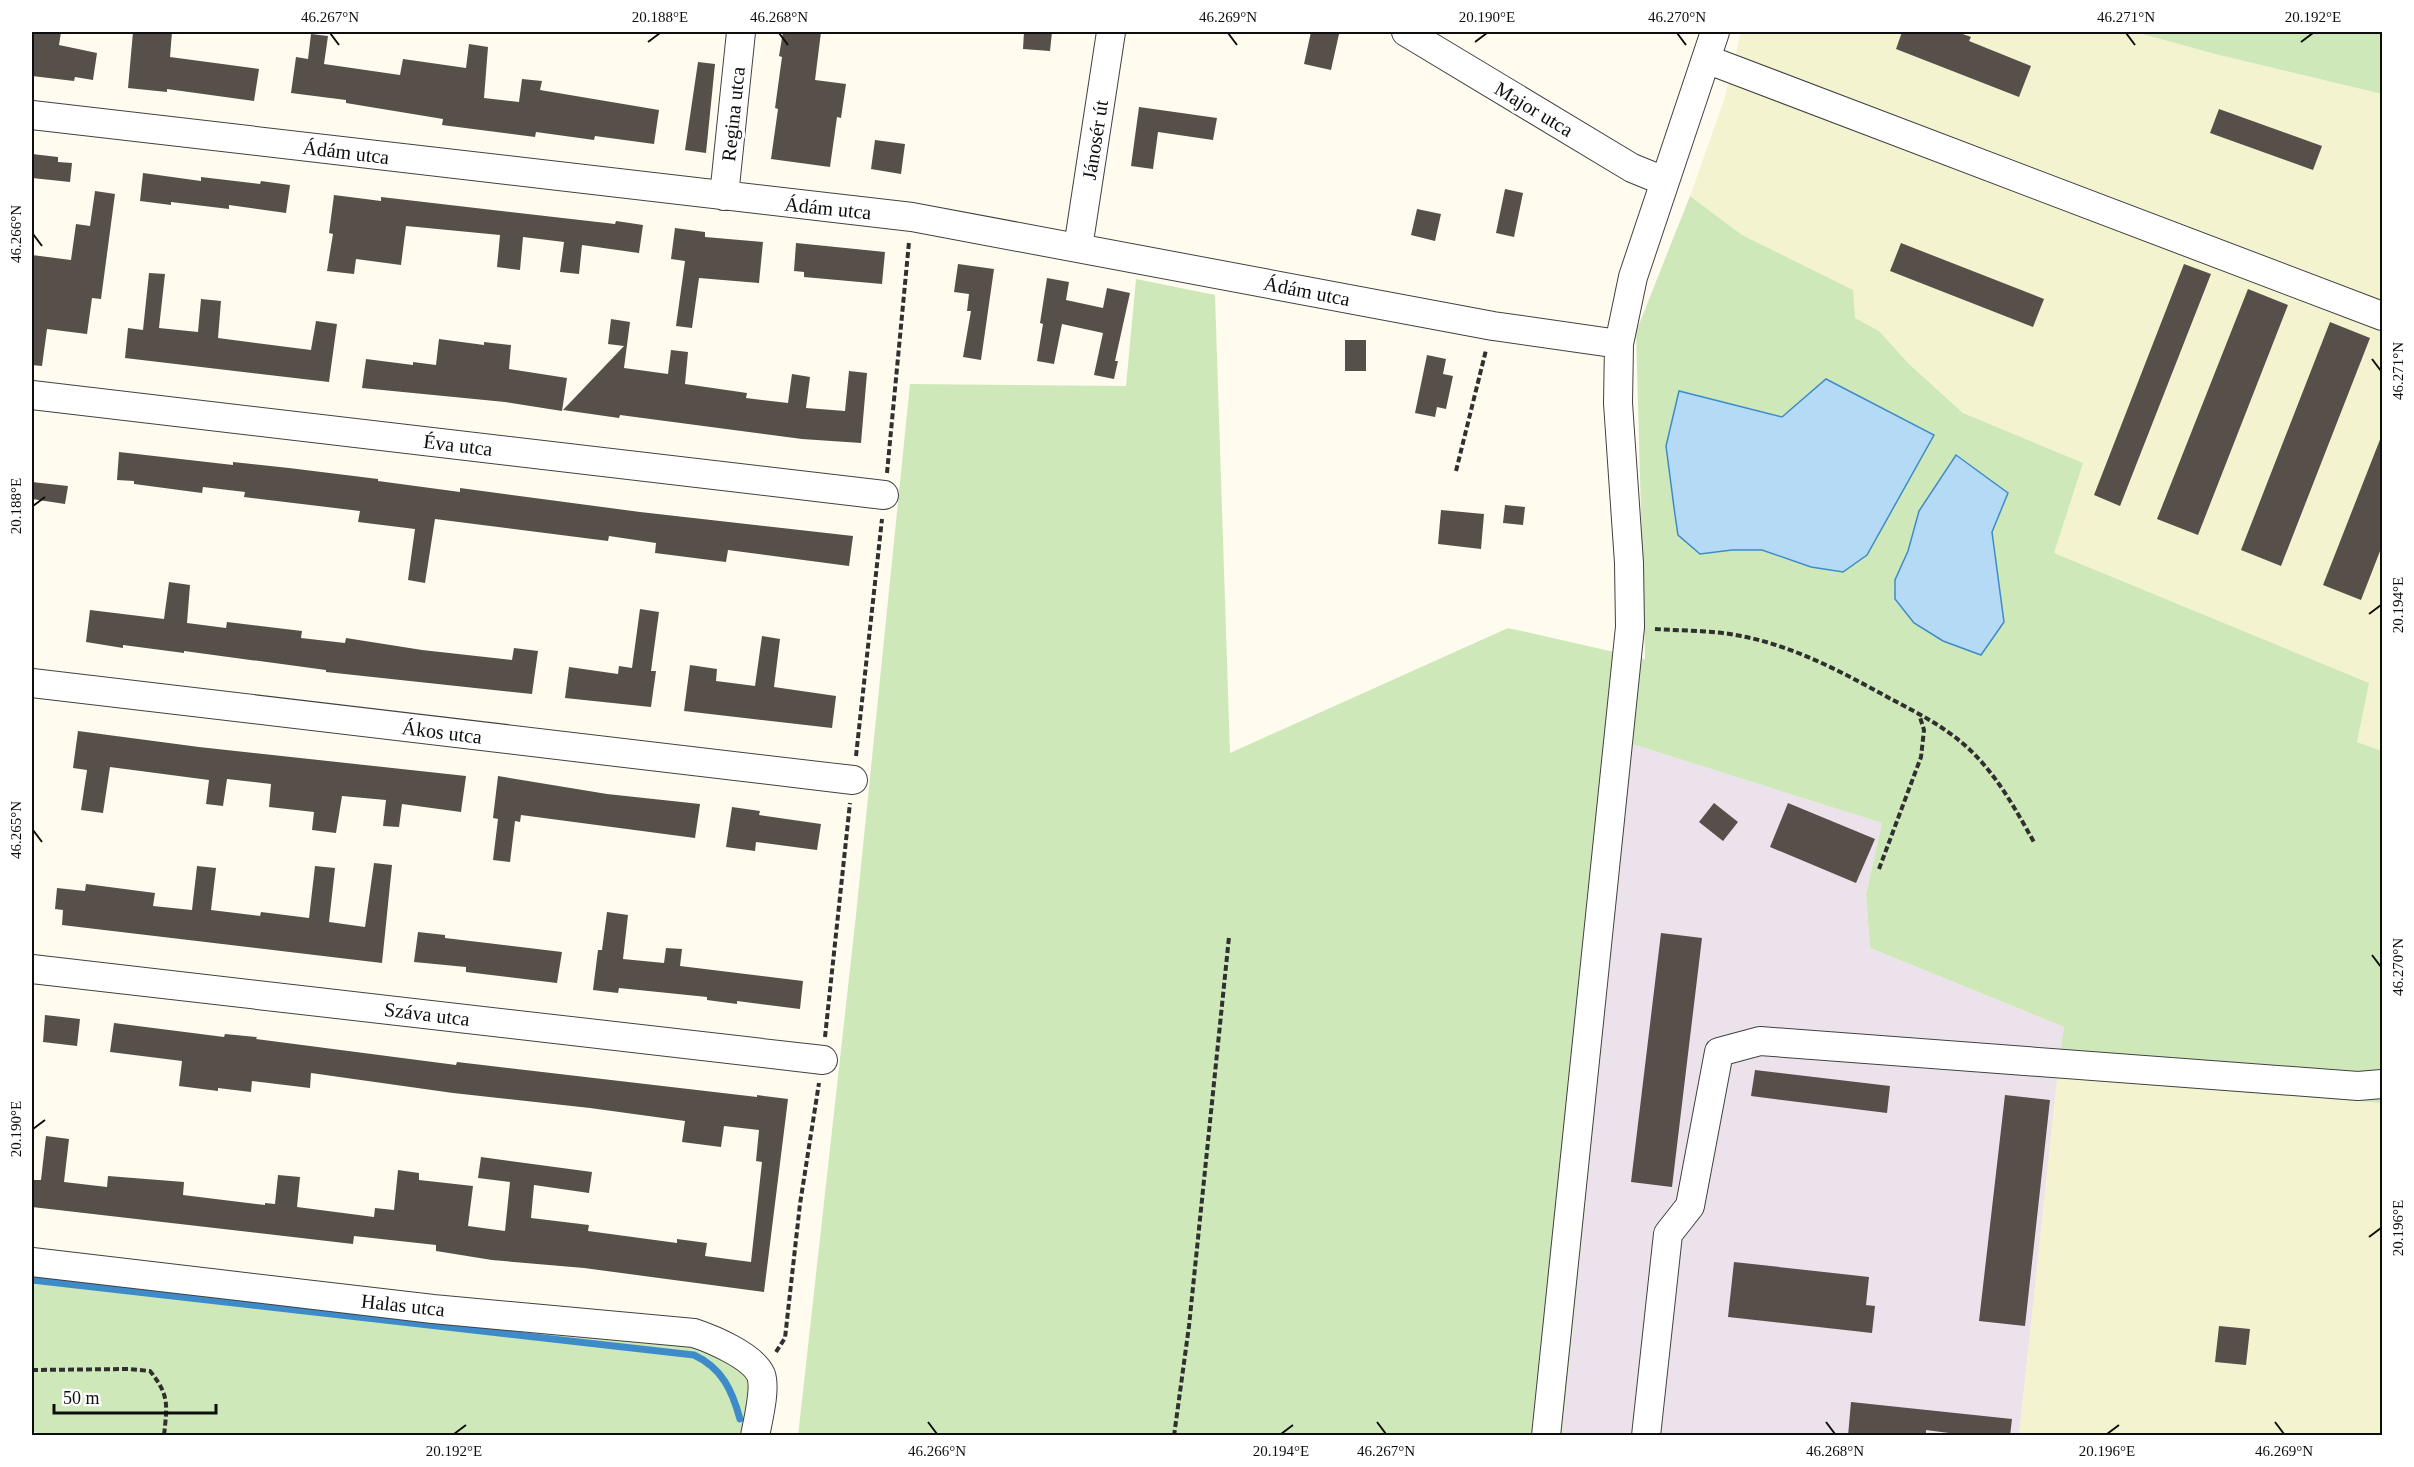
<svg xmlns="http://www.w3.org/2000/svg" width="2414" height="1467" viewBox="0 0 2414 1467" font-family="Georgia,serif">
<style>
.industrial{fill:#ece2ec}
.farmland{fill:#f4f3d0}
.green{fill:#cfe8b9;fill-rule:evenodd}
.water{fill:#b5daf5;stroke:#3e8bca;stroke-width:1.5}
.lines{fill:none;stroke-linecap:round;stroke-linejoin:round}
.stream{stroke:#3e8bca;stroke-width:7}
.building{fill:#564f4a}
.minor-casing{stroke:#414141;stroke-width:30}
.path{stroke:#303030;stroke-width:4;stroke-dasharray:6 3;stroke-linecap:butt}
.minor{stroke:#fff;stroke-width:28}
.ticks{fill:none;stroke:#0e0e0e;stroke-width:2}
.labels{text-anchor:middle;stroke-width:6;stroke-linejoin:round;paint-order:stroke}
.street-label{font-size:20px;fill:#0e0e0e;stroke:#fff}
.neatline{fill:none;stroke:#0e0e0e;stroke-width:2}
.ticks-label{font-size:15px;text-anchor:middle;fill:#0e0e0e}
</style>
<rect width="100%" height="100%" fill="#fffcef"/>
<path class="industrial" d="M 1632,744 L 1882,823 L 1866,894 L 1870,948 L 2064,1027 L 2019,1435 L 1562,1436 Z"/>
<path class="farmland" d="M 1741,32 L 2135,32 L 2215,54 L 2382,94 L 2382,751 L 2357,742 L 2368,683 L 2053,553 L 2082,463 L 1963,413 L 1909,364 L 1879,331 L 1854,318 L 1852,290 L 1742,235 L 1690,196 L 1724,100 Z
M 2057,1078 L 2382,1103 L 2382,1435 L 2019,1436 Z"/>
<path class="green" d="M 2135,32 L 2382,32 L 2382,94 L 2215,54 Z
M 1690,196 L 1742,235 L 1853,290 L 1855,318 L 1879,331 L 1909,364 L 1963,413 L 2083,463 L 2054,553 L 2369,683 L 2357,742 L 2382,751 L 2382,1103 L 2057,1078 L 2064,1027 L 1870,948 L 1866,894 L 1882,823 L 1632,744 L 1562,1435 L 798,1436 L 856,915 L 910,384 L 1126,386 L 1136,279 L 1215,295 L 1230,753 L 1508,628 L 1645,659 L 1636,332 ZM 1679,392 L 1782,417 L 1811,567 L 1762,550 L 1732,550 ZM 1956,455 L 2008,493 L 1992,531 L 2004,622 L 1943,641 L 1914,623 L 1895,599 L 1895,580 L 1908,551 L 1919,511 Z
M 32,1264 L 695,1338 L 750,1371 L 744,1435 L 61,1436 L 32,1432 Z"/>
<path class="water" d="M 1826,379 L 1934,435 L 1867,555 L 1843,572 L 1811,567 L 1762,550 L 1732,550 L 1700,554 L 1678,535 L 1675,515 L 1666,446 L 1679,391 L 1782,417 Z
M 1956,455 L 2008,493 L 1992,532 L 2004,622 L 1981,655 L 1943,641 L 1914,623 L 1895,599 L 1895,580 L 1908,551 L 1919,511 Z"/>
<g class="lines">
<path class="stream" d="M 32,1280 L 694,1355 C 722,1368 732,1390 740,1419"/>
</g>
<path class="building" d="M 34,32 L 61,32 L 59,45 L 97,53 L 93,80 L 75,77 L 74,81 L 32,76 Z
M 133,32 L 172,32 L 170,57 L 259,69 L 254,101 L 167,89 L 167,92 L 128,88 Z
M 783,32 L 821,32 L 815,80 L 846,84 L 841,118 L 837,117 L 830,167 L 771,159 L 778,109 L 775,108 L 782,57 L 779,56 Z
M 1024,32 L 1052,32 L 1050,51 L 1023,49 Z
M 1311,32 L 1339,34 L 1331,70 L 1304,64 Z
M 1902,32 L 1957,32 L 1971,37 L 1969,41 L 2031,66 L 2019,97 L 1896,49 Z
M 311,34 L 328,36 L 324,64 L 400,75 L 403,59 L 466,68 L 469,44 L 488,47 L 484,98 L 519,102 L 522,79 L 542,81 L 540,90 L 659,110 L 654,144 L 595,136 L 594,140 L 536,132 L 535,137 L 442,125 L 443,119 L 346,103 L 346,100 L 291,93 L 296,57 L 308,59 Z
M 698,62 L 715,64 L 706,153 L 685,150 Z
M 1139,107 L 1217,118 L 1213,140 L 1158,132 L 1153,169 L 1131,166 Z
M 2219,109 L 2322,146 L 2313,170 L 2210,133 Z
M 875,140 L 905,144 L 901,174 L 871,169 Z
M 32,154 L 58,157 L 58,162 L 72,163 L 70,182 L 32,178 Z
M 143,173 L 201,181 L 201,177 L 260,184 L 261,181 L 290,185 L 286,213 L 229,205 L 229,209 L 171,202 L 171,205 L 140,201 Z
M 1505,189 L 1523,193 L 1514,237 L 1496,233 Z
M 95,191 L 115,194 L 101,299 L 92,298 L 87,334 L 47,329 L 42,366 L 32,365 L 32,255 L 71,260 L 76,224 L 90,226 Z
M 334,195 L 381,201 L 381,197 L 615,224 L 616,221 L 643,225 L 639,253 L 582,245 L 579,274 L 560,272 L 564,242 L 523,237 L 520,270 L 497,267 L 500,235 L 406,226 L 401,265 L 356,259 L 354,274 L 327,271 L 333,234 L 329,233 Z
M 1417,209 L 1441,214 L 1435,241 L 1411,235 Z
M 675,228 L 705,232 L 705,237 L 763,242 L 759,283 L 699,278 L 692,328 L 676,326 L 685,261 L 671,259 Z
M 796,243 L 885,252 L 882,284 L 804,277 L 804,272 L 794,271 Z
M 1901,243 L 2044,299 L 2033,327 L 1890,271 Z
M 958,264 L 994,269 L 981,360 L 963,357 L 971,311 L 967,311 L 969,294 L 954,292 Z
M 2184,264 L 2211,274 L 2120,506 L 2094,495 Z
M 149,273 L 165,274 L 159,328 L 198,332 L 201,299 L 221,301 L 218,338 L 311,350 L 316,321 L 337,324 L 329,382 L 125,358 L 128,328 L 143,330 Z
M 1047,278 L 1069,282 L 1066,300 L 1103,308 L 1107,288 L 1130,293 L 1115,361 L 1118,361 L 1114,379 L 1094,375 L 1103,333 L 1062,324 L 1054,364 L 1037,361 L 1043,324 L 1040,323 Z
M 2248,289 L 2288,305 L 2198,535 L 2157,519 Z
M 611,319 L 630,322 L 624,368 L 668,374 L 671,350 L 688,352 L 685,384 L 747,393 L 746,398 L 788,403 L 792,374 L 810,377 L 806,408 L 845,411 L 849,371 L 867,373 L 861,443 L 802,439 L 620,415 L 619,418 L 563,410 L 624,346 L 608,344 Z
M 2330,322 L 2370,338 L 2281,566 L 2241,550 Z
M 439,339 L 484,345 L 484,342 L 511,345 L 509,369 L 567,378 L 562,411 L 505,402 L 362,388 L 366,359 L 413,365 L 413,362 L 436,365 Z
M 1345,340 L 1366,340 L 1366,371 L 1345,371 Z
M 1427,355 L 1446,359 L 1443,374 L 1453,376 L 1446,409 L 1437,407 L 1435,417 L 1415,413 Z
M 2381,437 L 2382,546 L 2361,600 L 2323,585 Z
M 119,452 L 233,465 L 233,462 L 289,468 L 378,479 L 378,481 L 460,492 L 460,488 L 640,512 L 853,536 L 849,566 L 728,550 L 726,562 L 655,553 L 656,543 L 609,536 L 608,541 L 435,519 L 425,583 L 408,580 L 415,529 L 358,522 L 360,511 L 244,497 L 245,492 L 203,487 L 202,493 L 134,484 L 134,481 L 117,480 Z
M 32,482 L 68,486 L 65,504 L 32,499 Z
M 1505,505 L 1525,507 L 1523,525 L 1503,523 Z
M 1441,510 L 1484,514 L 1481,549 L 1438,544 Z
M 169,582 L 190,585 L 187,623 L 226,628 L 227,622 L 302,631 L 301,638 L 345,643 L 346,638 L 422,650 L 512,660 L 514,648 L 538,651 L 532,694 L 326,672 L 326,670 L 184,651 L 184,653 L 123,645 L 123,648 L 86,642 L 90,610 L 164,619 Z
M 640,609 L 659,612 L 651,671 L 656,671 L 651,707 L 565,698 L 569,667 L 618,674 L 619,666 L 632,668 Z
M 762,636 L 780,639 L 774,687 L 836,696 L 832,728 L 684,711 L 690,665 L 717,669 L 716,681 L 755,686 Z
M 78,731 L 199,747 L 466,776 L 461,812 L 402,804 L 399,827 L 383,826 L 386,800 L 342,796 L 336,833 L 312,830 L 314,812 L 269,807 L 271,784 L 227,779 L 223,806 L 206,804 L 209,780 L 110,767 L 103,813 L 81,810 L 87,770 L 73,768 Z
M 498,776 L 607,794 L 700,804 L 695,838 L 521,815 L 520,822 L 515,821 L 510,862 L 493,860 L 498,819 L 493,818 Z
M 1714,803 L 1738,822 L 1723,841 L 1699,822 Z
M 1788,803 L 1875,839 L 1856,883 L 1770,847 Z
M 732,807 L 760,811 L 759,815 L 821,824 L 817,850 L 756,842 L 755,851 L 726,847 Z
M 374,863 L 392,865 L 382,963 L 62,925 L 63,910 L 55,909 L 57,888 L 85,891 L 86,884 L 155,893 L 153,906 L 192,910 L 197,866 L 216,868 L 211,910 L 260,916 L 261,912 L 309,918 L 315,866 L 335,868 L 329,922 L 365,927 Z
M 607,912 L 628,915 L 623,959 L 664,963 L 666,948 L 682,949 L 680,966 L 803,981 L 800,1009 L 737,1001 L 737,1004 L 707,1000 L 707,997 L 619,988 L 618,993 L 593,990 L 598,950 L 602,950 Z
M 418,932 L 445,935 L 445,938 L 562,952 L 557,983 L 466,972 L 466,967 L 414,962 Z
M 1661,933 L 1702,938 L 1672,1187 L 1631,1182 Z
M 45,1015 L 80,1019 L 77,1046 L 43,1042 Z
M 114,1023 L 224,1037 L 225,1034 L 257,1037 L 256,1039 L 456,1065 L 457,1062 L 757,1097 L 757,1095 L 788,1099 L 764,1292 L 584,1268 L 492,1260 L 436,1251 L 436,1245 L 354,1236 L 353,1244 L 32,1207 L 33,1180 L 41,1180 L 46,1136 L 69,1139 L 64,1182 L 107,1187 L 108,1176 L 184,1182 L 183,1195 L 265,1205 L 265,1203 L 275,1204 L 278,1175 L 300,1177 L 297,1207 L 374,1217 L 375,1208 L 394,1210 L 398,1170 L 419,1173 L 419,1180 L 473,1186 L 468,1226 L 505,1231 L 510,1182 L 478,1178 L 481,1157 L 592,1172 L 589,1193 L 534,1185 L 531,1218 L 589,1225 L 588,1231 L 677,1243 L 677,1239 L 707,1243 L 705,1256 L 751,1262 L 762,1162 L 756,1161 L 759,1130 L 724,1126 L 721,1147 L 682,1142 L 685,1121 L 590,1108 L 453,1093 L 311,1073 L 310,1088 L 252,1081 L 251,1092 L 218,1088 L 218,1091 L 179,1086 L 182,1061 L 110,1052 Z
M 1755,1070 L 1890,1086 L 1887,1113 L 1751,1096 Z
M 2005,1095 L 2050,1100 L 2025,1326 L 1979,1321 Z
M 1734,1262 L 1869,1277 L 1866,1305 L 1875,1306 L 1872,1333 L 1728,1317 Z
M 2219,1326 L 2250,1329 L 2246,1365 L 2215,1362 Z
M 1851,1402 L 2012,1419 L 2010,1436 L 1972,1436 L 1926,1430 L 1926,1436 L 1848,1436 Z"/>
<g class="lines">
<g class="minor-casing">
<path id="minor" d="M 1406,32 L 1632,168 L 1664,181
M 1706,59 L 2382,316
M 32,115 L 912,217 L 1493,326 L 1619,344
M 724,196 L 741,32
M 1078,248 L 1111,32
M 32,395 L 884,495
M 32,683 L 853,780
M 32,969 L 823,1060
M 32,1262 L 433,1309 L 694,1333 C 712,1339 753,1356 761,1375 C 766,1389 758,1420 755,1436
M 1546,1436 L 1630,627 L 1629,563 L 1618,403 L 1619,344 L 1633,277 L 1715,32
M 1646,1436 L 1668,1234 L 1690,1206 L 1719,1052 L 1760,1041 L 2358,1086 L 2382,1084"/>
</g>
<path class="path" d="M 1456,471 L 1486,350
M 887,473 L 909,242
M 1655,629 C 1683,631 1713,630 1741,636 C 1794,646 1844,673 1891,699 C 1918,713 1945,727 1968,748 C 1997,775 2016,810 2035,844
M 856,756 L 882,519
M 1879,869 L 1921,757 L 1924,730 L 1919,714
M 825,1037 L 850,803
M 776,1352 L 785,1338 L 800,1204 L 819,1083
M 32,1370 L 128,1369 L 150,1371 C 170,1396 167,1405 164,1436
M 1174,1436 L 1189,1326 L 1229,937"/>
<use href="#minor" class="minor"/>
</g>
<path class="ticks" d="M 330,33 L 339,45M 779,33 L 788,45M 1228,33 L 1237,45M 1677,33 L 1686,45M 2126,33 L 2135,45M 648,42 L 660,33M 1475,42 L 1487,33M 2301,42 L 2313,33M 33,234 L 42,246M 2372,359 L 2381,371M 33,506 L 45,497M 2369,614 L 2381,605M 33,830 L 42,842M 2372,955 L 2381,967M 33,1129 L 45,1120M 2369,1237 L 2381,1228M 928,1422 L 937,1434M 1377,1422 L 1386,1434M 1826,1422 L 1835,1434M 2275,1422 L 2284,1434M 454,1434 L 466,1425M 1281,1434 L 1293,1425M 2107,1434 L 2119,1425"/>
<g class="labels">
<g class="street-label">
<text transform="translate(1534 109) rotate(31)" y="7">Major utca</text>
<text transform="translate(733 114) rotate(-84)" y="7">Regina utca</text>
<text transform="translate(1095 140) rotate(-81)" y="7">Jánosér út</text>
<text transform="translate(346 152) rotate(7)" y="7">Ádám utca</text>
<text transform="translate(828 208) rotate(6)" y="7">Ádám utca</text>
<text transform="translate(1307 291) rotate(11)" y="7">Ádám utca</text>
<text transform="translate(458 445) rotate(7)" y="7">Éva utca</text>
<text transform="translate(442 732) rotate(7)" y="7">Ákos utca</text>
<text transform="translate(427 1014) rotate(7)" y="7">Száva utca</text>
<text transform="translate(403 1305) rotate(6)" y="7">Halas utca</text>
</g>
</g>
<rect width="2414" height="1467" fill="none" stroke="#ffffff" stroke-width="66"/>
<path d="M54 1404v9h162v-9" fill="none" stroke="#0e0e0e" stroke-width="3"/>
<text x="63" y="1404" font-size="18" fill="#0e0e0e" stroke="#ffffff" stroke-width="4.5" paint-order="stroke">50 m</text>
<rect x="33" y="33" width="2348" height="1401" class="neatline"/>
<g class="ticks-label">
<text x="330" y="22">46.267°N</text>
<text x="660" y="22">20.188°E</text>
<text x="779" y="22">46.268°N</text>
<text x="1228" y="22">46.269°N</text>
<text x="1487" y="22">20.190°E</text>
<text x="1677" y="22">46.270°N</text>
<text x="2126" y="22">46.271°N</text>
<text x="2313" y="22">20.192°E</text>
<text transform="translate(16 234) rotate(-90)" y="5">46.266°N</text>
<text transform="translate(2398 371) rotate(-90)" y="5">46.271°N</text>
<text transform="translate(16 506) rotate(-90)" y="5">20.188°E</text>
<text transform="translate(2398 605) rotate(-90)" y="5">20.194°E</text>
<text transform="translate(16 830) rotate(-90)" y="5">46.265°N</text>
<text transform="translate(2398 967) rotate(-90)" y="5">46.270°N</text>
<text transform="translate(16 1129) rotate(-90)" y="5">20.190°E</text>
<text transform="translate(2398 1228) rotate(-90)" y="5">20.196°E</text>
<text x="454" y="1456">20.192°E</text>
<text x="937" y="1456">46.266°N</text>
<text x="1281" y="1456">20.194°E</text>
<text x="1386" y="1456">46.267°N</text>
<text x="1835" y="1456">46.268°N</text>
<text x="2107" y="1456">20.196°E</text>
<text x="2284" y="1456">46.269°N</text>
</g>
</svg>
